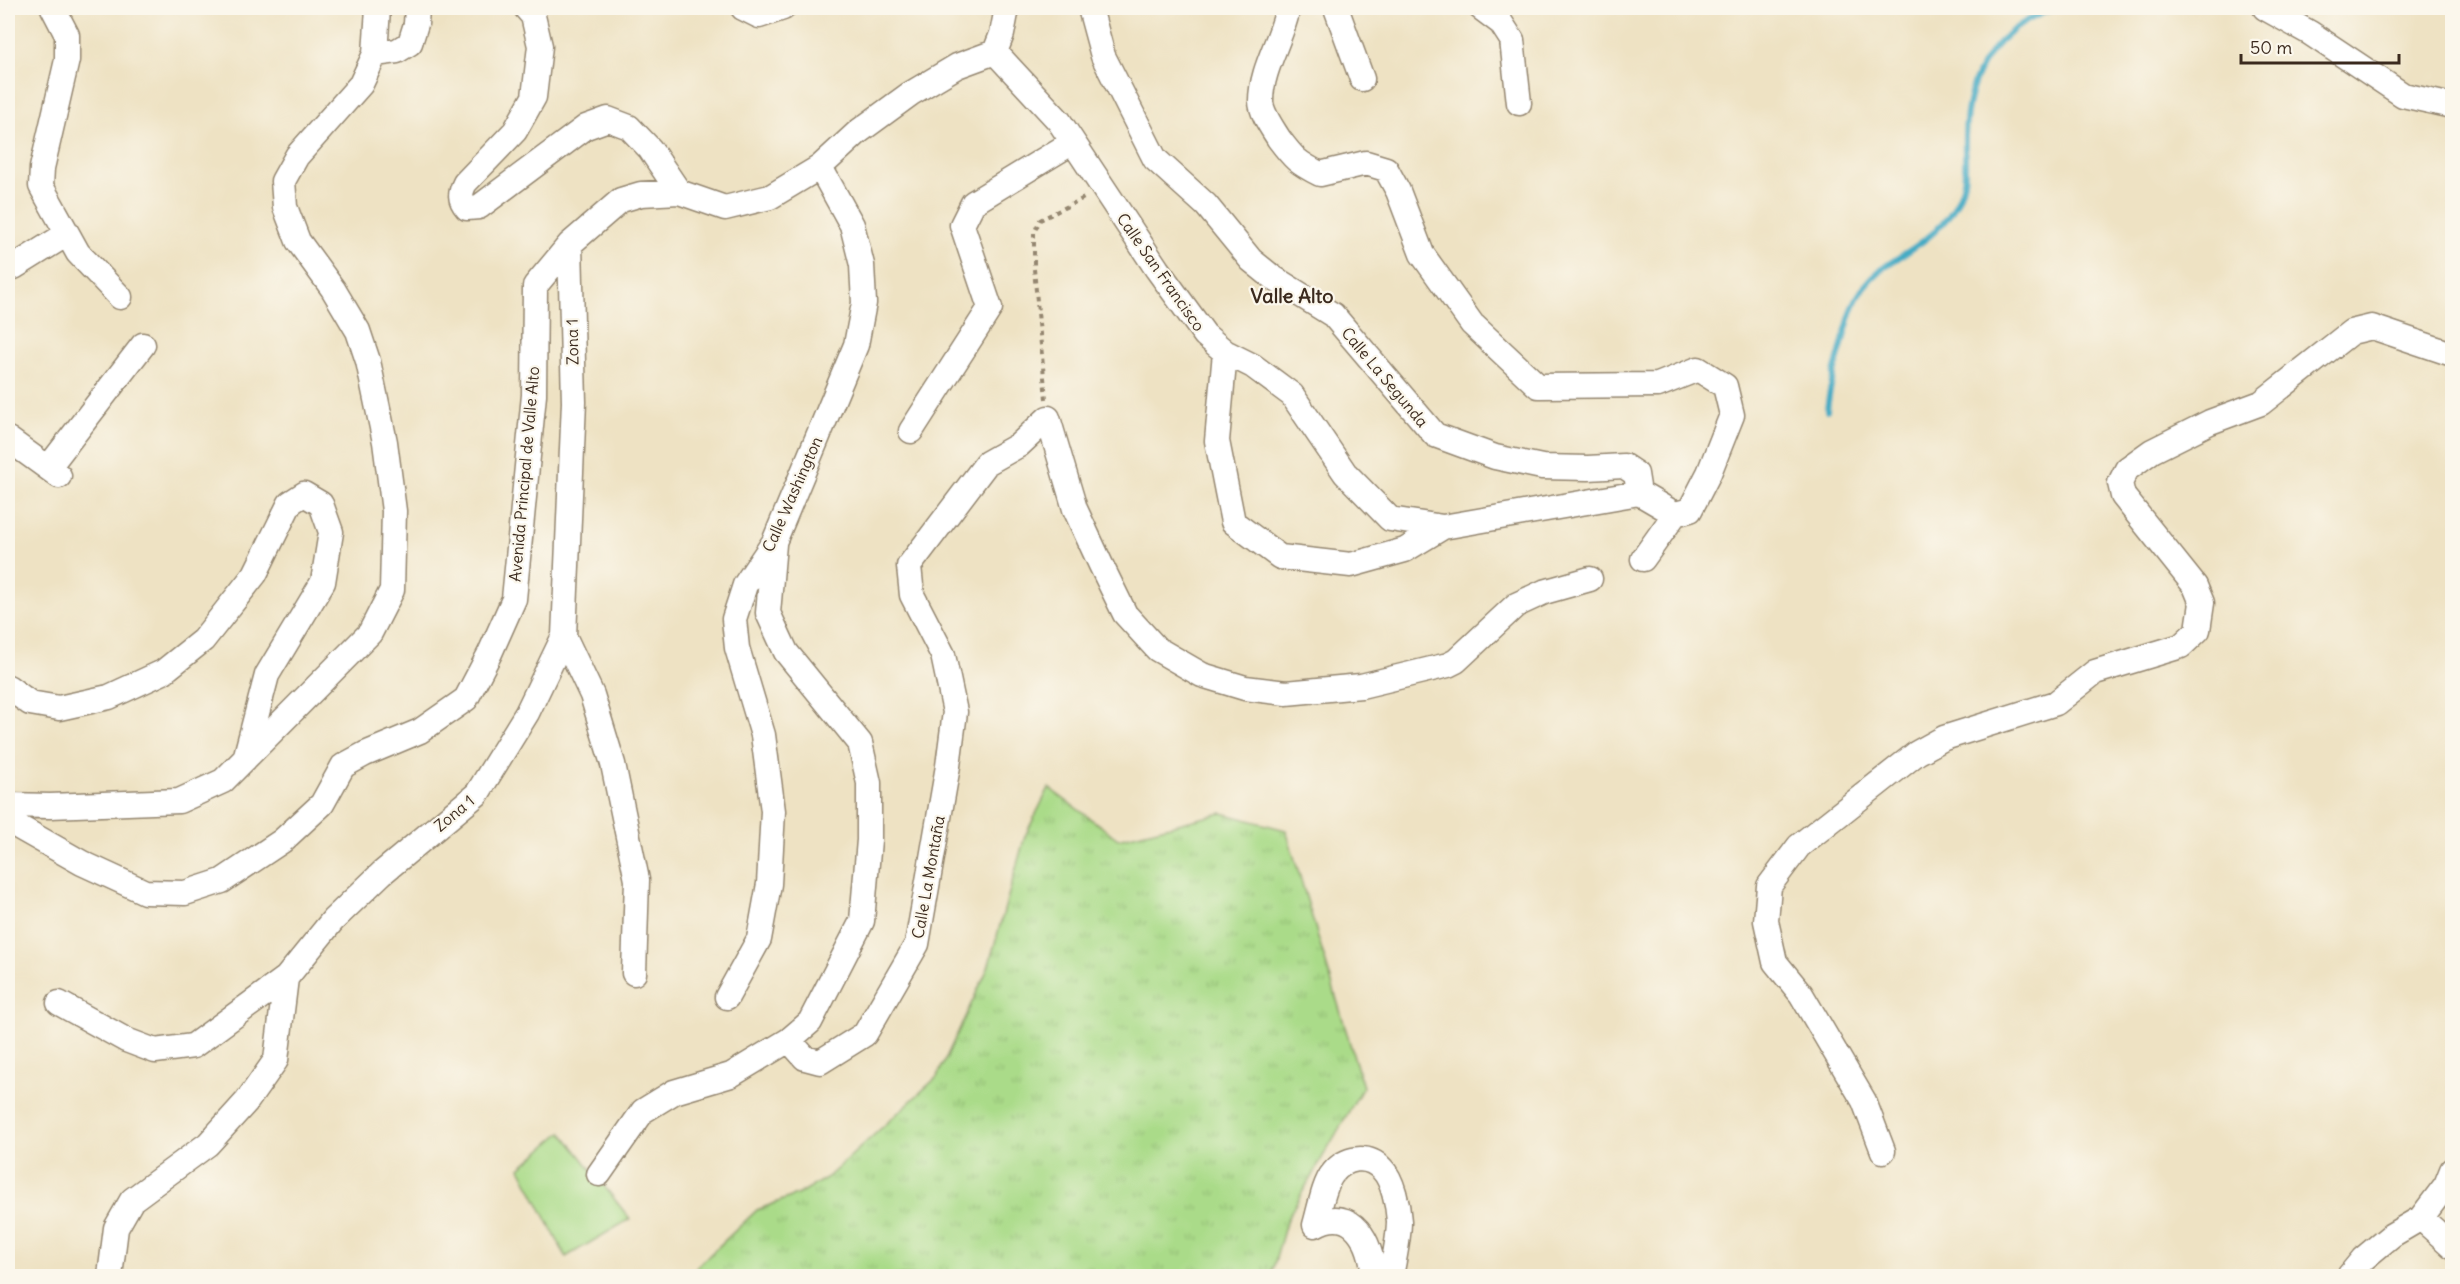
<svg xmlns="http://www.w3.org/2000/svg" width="2460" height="1284" viewBox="0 0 2460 1284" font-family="Delius,sans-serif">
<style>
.grass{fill:url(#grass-tufts);stroke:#728254;stroke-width:1.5}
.park{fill:#aadb89;stroke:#728254;stroke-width:1.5}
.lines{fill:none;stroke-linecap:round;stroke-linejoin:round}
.stream{stroke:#45abc4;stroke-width:6}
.street-casing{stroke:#948670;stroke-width:27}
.path{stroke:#948670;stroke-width:4;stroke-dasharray:4.5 4.5;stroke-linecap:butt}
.street{stroke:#fff;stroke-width:24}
.labels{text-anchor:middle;stroke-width:4.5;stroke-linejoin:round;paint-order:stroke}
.street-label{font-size:16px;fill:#3b2a1e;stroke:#fbf7ec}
.quarter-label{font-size:20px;font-weight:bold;fill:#3b2a1e;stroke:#fbf7ec}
</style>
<defs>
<pattern id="grass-tufts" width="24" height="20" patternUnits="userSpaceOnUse" patternTransform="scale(1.5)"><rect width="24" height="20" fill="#aadb89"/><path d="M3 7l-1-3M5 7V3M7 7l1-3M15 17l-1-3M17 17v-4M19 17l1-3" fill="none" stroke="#93bc76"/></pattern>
</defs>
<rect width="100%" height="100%" fill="#fbf7ec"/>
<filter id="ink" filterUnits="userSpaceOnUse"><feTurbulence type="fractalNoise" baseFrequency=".0167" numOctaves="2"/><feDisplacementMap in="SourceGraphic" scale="12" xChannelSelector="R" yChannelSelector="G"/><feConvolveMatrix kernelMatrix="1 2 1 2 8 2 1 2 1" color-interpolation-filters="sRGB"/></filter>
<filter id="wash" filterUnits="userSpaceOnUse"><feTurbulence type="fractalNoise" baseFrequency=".008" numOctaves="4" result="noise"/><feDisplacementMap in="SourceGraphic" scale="24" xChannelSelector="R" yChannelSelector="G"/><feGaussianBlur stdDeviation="1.35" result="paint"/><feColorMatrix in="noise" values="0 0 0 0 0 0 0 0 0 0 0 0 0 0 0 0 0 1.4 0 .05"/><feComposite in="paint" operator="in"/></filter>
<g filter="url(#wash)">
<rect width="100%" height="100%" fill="#eee2c3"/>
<path class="grass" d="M 1049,788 L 1118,839 L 1222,813 L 1286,830 L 1363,1087 L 1287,1219 L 1271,1276 L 692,1276 L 697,1267 L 757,1210 L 799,1194 L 828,1177 L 937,1077 L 988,968 L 1025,836 Z"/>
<path class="park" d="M 562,1132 L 630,1219 L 566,1257 L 520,1168 Z"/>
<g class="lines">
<path class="stream" d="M 1827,410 C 1829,390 1834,372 1840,352 C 1851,314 1852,288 1890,263 C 1912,249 1938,234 1952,211 C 1970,180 1964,169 1965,136 C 1967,72 1994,30 2055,8"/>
</g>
</g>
<g filter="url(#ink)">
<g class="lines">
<g class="street-casing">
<path id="street" d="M 53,8 L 67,35 L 67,60 L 42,168 L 41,186 L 78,253 L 120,297
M 526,8 L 533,16 L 540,46 L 534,97 L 515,131 L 465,183 C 460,193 459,199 467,208 L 479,207 L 586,127 L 608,119 L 629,127 L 650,149 L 679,192
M 743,8 L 759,16 L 783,8
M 1090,8 L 1103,56 L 1155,159 L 1206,205 L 1251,260 L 1272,277 L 1333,315 L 1435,435 L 1495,457 L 1542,467 L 1588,468 L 1624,466 L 1636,474 L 1639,493
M 1288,8 C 1282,39 1261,69 1261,101 C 1261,113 1273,129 1279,139 C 1294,159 1298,163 1320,174 L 1366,163 L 1386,169 L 1398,191 L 1422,254 L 1472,324 L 1538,386 L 1658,385 L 1698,369 L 1725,386 L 1732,415 L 1709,473 L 1690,510 L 1675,514
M 1336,8 L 1362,79
M 1481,8 L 1501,23 L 1512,40 L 1519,103
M 2265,8 L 2310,33 L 2403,95 L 2452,106
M 995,52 L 1059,121 L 1157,269 L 1205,335 L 1225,352 L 1253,366 L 1292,395 L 1345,473 L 1390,519 L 1443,527 L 1639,493 L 1675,514
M 375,54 L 397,51 L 410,43 L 416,24 L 417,8
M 8,266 L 14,267 L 67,234
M 1225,352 L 1217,441 L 1233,522 L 1280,557 L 1351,565 L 1405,550 L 1443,527
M 911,431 L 990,308 L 962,225 L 973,203 L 1073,142
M 8,439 L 59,476
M 48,468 L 143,345
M 1643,559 L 1675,514
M 564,636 L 592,695 L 613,764 L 637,880 L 634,973
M 8,687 L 30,703 L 59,708 L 109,697 L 163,672 L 203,640 L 255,574 L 290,503 L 304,494 L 321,504 L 331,532 L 323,582 L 267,675 L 245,759
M 8,805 L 50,806 L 179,801 L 223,781 L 370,633 L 392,590 L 394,511 L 385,442 L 368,361 L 358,331 L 333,289 L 298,241 L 285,207 L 283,181 L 297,156 L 361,84 L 375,54 L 378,8
M 8,821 L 82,863 L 145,892 L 185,893 L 222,881 L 282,841 L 322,804 L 343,766 L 365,754 L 420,731 L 466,699 L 490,653 L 514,599 L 534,395 L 535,286 L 570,244 L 621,200 L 641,194 L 679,192 L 725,208 L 770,197 L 820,167 L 858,132 L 910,94 L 957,66 L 995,52 L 1002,34 L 1007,8
M 727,997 L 759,939 L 769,884 L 773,811 L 763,735 L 737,648 L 734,619 L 745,585 L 774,542 L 856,345 L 864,303 L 862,265 L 852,225 L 820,167
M 59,1003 L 126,1040 L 155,1051 L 193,1046 L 286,978
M 789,1040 L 805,1058 L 820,1062 L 865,1034 L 917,944 L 948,766 L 955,712 L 943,655 L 912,595 L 909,566 L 987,463 L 1019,445 L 1048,418 L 1075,509 L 1101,565 L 1125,614 L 1157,649 L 1202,675 L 1245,688 L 1286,693 L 1361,686 L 1448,665 L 1456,661 L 1516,605 L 1544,592 L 1590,579
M 1883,1151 L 1864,1101 L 1801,994 L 1775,962 L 1766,921 L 1769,886 L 1799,846 L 1917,753 L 1944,738 L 2056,703 L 2095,672 L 2181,646 L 2198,630 L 2202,603 L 2195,586 L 2123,496 L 2120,483 L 2127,469 L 2152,451 L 2210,422 L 2261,403 L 2351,332 L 2372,327 L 2452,354
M 599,1174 L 643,1111 L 674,1092 L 731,1075 L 789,1040 L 810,1022 L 862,921 L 869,840 L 869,783 L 860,743 L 786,652 L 768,613 L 774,544
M 2421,1218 L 2452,1246
M 1315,1225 C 1319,1212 1324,1183 1333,1173 C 1345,1158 1367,1153 1382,1169 C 1393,1180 1398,1206 1399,1221 C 1399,1239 1394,1259 1391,1276
M 1315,1225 C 1354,1204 1371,1243 1374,1276
M 110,1276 L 116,1228 L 132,1200 L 208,1144 L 247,1101 L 276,1060 L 286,978 L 333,920 L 382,873 L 477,794 L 527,713 L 564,636 L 574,402 L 570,244
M 2349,1276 L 2363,1259 L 2392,1235 L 2421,1218 L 2446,1185 L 2452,1170"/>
</g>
<path class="path" d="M 1046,399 L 1034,269 L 1034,233 L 1040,220 L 1084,198"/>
<use href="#street" class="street"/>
</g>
</g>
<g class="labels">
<g class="street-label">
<text transform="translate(1161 272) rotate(55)" y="6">Calle San Francisco</text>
<text transform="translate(572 342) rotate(-91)" y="6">Zona 1</text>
<text transform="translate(1385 377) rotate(50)" y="6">Calle La Segunda</text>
<text transform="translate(524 474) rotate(-85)" y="6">Avenida Principal de Valle Alto</text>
<text transform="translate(792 494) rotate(-66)" y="6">Calle Washington</text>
<text transform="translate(454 813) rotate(-40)" y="6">Zona 1</text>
<text transform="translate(928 877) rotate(-80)" y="6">Calle La Montaña</text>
</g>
<g class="quarter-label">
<text x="1292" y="303">Valle Alto</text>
</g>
</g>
<rect width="2460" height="1284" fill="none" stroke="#fbf7ec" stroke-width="30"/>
<path d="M2241 54v9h158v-9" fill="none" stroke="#3b2a1e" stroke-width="3"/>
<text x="2250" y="54" font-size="18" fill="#3b2a1e" stroke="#fbf7ec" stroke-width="4.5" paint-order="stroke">50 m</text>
</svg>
